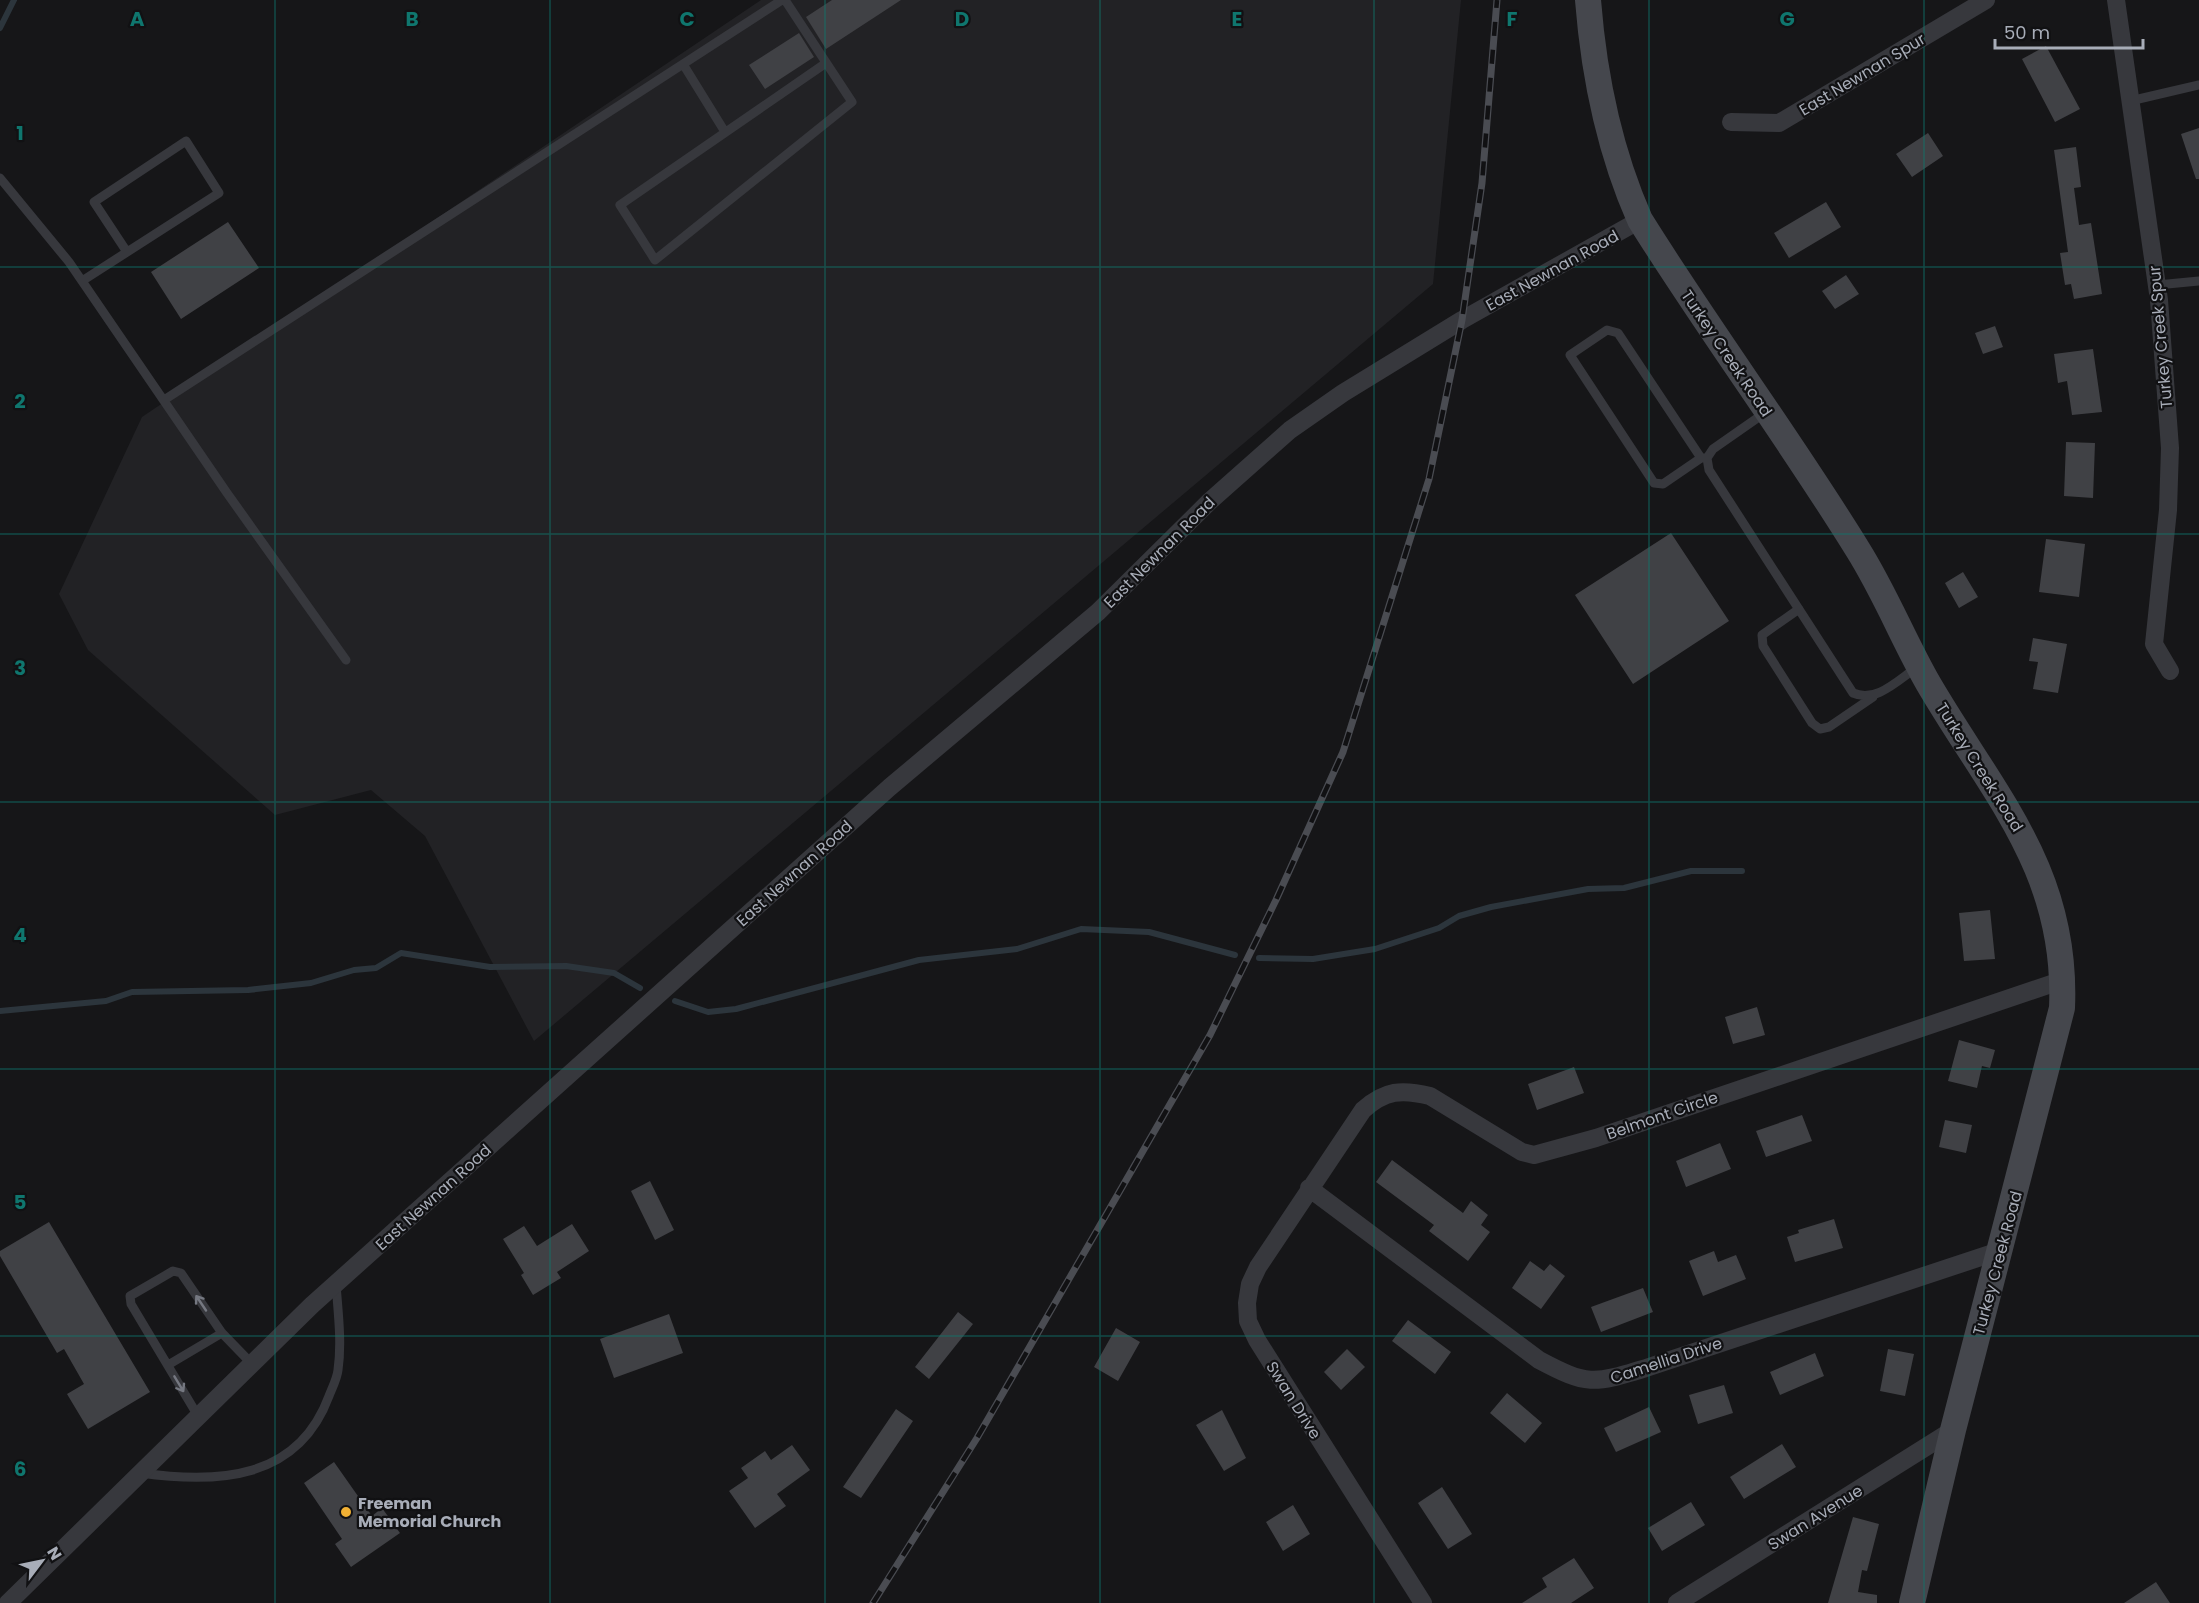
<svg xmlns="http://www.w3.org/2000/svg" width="2199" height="1603" viewBox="0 0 2199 1603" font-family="Poppins,sans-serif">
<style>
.built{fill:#222225}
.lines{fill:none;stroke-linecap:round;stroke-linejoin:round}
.stream{stroke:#2c353c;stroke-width:6}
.building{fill:#404145}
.lane{stroke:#37383d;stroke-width:9}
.street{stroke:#37383d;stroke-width:18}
.secondary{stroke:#45474d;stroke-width:26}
.rail-casing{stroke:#4a4c52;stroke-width:7}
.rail{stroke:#111113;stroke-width:4.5;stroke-dasharray:14;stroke-linecap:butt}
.oneway{stroke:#757881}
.grid{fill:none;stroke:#0f766e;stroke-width:1.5;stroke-opacity:0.55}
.poi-dot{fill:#f2b134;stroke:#111113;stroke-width:2}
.labels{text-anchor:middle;stroke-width:4.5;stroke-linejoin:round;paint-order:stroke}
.street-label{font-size:16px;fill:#a8adb8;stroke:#111113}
.poi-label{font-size:16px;font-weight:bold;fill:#a8adb8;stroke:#111113;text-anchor:start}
.grid-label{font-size:20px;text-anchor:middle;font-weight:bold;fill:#0f766e;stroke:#111113;stroke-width:4.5;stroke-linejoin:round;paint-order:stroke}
</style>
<rect width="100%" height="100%" fill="#161618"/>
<path class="built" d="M 761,0 L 1461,0 L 1433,284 L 534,1041 L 425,836 L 371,790 L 275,815 L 88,650 L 59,594 L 142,417 Z"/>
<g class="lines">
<path class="stream" d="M 0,28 L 14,0
M 1259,958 L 1313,959 L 1350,953 L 1375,949 L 1439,928 L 1459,916 L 1491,907 L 1588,889 L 1624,888 L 1691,871 L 1742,871
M 675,1001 L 708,1012 L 736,1009 L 919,960 L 1017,949 L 1081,929 L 1149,932 L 1235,955
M 0,1011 L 106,1001 L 132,992 L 248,990 L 311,983 L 354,970 L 376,968 L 401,953 L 490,967 L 566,966 L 614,973 L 640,988"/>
</g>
<path class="building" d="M 832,0 L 901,0 L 826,49 L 806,17 Z
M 799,33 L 814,57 L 765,89 L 749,65 Z
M 2046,46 L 2080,109 L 2055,122 L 2022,59 Z
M 2199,128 L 2199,179 L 2196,179 L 2181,134 Z
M 1928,133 L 1943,156 L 1912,177 L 1896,154 Z
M 2076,147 L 2081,187 L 2074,188 L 2079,225 L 2091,223 L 2102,294 L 2074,299 L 2071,284 L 2065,285 L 2060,253 L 2068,252 L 2054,150 Z
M 1826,202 L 1841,227 L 1789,258 L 1774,233 Z
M 228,222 L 259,268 L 181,319 L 151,272 Z
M 1846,275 L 1859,294 L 1835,309 L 1822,291 Z
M 1995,326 L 2003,347 L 1983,354 L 1975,333 Z
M 2093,349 L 2102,412 L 2072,415 L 2067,381 L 2058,383 L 2054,354 Z
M 2066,442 L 2095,443 L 2093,498 L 2064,496 Z
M 1671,533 L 1729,621 L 1633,684 L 1575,595 Z
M 2046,539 L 2085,544 L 2079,597 L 2039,592 Z
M 1963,572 L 1978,597 L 1959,608 L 1945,583 Z
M 2033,638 L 2067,644 L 2058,693 L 2033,689 L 2038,662 L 2029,661 Z
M 1990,910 L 1995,959 L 1964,961 L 1959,913 Z
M 1757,1007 L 1765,1035 L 1733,1044 L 1725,1017 Z
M 1959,1040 L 1995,1050 L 1990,1068 L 1982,1066 L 1977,1088 L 1948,1081 Z
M 1574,1067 L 1584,1093 L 1537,1110 L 1528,1084 Z
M 1802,1115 L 1812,1141 L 1766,1157 L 1756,1131 Z
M 1945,1120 L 1972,1125 L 1966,1153 L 1939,1147 Z
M 1720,1143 L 1731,1169 L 1686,1187 L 1676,1161 Z
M 1392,1160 L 1463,1213 L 1471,1201 L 1488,1215 L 1481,1225 L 1490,1232 L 1468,1261 L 1429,1231 L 1434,1225 L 1376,1182 Z
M 650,1181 L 674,1230 L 655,1240 L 631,1191 Z
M 1834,1219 L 1843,1248 L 1795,1262 L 1787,1237 L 1799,1233 L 1798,1230 Z
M 49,1222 L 150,1392 L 88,1429 L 67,1394 L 84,1384 L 64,1349 L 57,1353 L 0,1256 L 0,1251 Z
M 572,1224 L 589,1251 L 557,1272 L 561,1278 L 533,1295 L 521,1275 L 524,1273 L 503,1239 L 524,1226 L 537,1246 Z
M 1714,1251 L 1718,1262 L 1736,1255 L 1746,1279 L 1703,1296 L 1689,1261 Z
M 1530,1261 L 1544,1271 L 1550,1264 L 1565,1276 L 1541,1309 L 1512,1288 Z
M 1643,1288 L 1653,1312 L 1601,1332 L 1591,1307 Z
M 958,1312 L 973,1324 L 929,1379 L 915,1367 Z
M 669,1314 L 683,1353 L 614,1378 L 600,1339 Z
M 1408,1320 L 1451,1352 L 1435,1374 L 1392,1341 Z
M 1116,1328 L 1140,1342 L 1118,1381 L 1094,1367 Z
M 1347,1349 L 1365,1367 L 1341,1390 L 1324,1372 Z
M 1888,1349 L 1914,1354 L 1905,1396 L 1880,1391 Z
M 1815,1353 L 1824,1376 L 1780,1395 L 1770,1372 Z
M 1724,1385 L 1733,1413 L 1698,1424 L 1689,1395 Z
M 1507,1393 L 1542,1423 L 1525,1443 L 1490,1413 Z
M 1649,1407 L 1661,1432 L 1616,1452 L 1604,1428 Z
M 896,1409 L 913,1421 L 861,1498 L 843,1487 Z
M 1222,1410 L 1246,1458 L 1224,1471 L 1196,1425 Z
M 1782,1444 L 1796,1467 L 1744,1499 L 1730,1477 Z
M 792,1445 L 810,1470 L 777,1494 L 786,1506 L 755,1528 L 729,1491 L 748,1478 L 741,1468 L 765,1451 L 771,1460 Z
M 334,1462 L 372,1516 L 382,1508 L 400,1533 L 351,1567 L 335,1544 L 342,1539 L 304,1483 Z
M 1442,1487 L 1472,1534 L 1448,1549 L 1418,1503 Z
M 1691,1502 L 1705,1525 L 1662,1551 L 1648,1528 Z
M 1293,1505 L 1310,1534 L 1283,1551 L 1266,1522 Z
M 1853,1517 L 1879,1524 L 1867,1571 L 1862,1570 L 1858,1592 L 1877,1595 L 1877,1603 L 1828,1603 Z
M 1574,1558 L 1594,1588 L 1571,1603 L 1522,1603 L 1547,1587 L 1542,1578 Z
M 2156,1582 L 2170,1603 L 2124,1603 Z"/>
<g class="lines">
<path class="lane" d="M 785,0 L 852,102 L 655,260 L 620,205 L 826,63
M 683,64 L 725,132
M 2130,101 L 2199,85
M 0,178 L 69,262 L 227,493 L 346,660
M 82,281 L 219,193 L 186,141 L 94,202 L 127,252
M 2157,285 L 2199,281
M 164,400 L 782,0
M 1766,412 L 1713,449 L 1707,458 L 1709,470 L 1853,693 C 1876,703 1897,681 1916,668
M 1701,458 L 1663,484 L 1654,483 L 1570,355 L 1607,330 L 1618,333 L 1701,458 L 1707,458
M 1799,609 L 1762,635 L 1763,646 L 1812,723 L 1820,729 L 1829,727 L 1873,697
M 168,1365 L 222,1333
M 198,1416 L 131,1304 L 130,1296 L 173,1271 L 181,1273 L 222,1333 L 252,1364
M 141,1473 C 218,1484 298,1480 329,1396 C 332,1388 337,1379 338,1370 C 342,1342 338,1312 336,1284"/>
<path class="street" d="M 2116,0 L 2159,300 L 2170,448 L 2168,510 L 2154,644 L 2170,671
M 1731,122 L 1779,123 L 1986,0
M 1309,1188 L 1539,1360 C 1588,1386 1593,1384 1646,1368 L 1999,1251
M 8,1603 L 312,1305 L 890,787 L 1098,612 L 1210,501 L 1290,430 L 1343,393 L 1462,320 L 1640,220
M 1423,1603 L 1257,1340 L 1248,1321 L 1247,1303 L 1250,1284 L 1258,1267 L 1363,1110 C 1385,1090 1402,1089 1430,1096 L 1522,1152 L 1534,1155 L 1596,1138 L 2063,980
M 1677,1603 L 1953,1430"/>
<path class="secondary" d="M 1588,0 C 1594,77 1609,150 1640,220 C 1710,332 1789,438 1858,550 C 1885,593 1903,639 1928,683 C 1992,793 2068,870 2062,1008 L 1953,1430 L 1912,1603"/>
<g class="rail-casing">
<path id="rail" d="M 873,1603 L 977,1438 L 1210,1035 L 1276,900 L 1343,752 L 1429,479 L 1462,320 L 1482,183 L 1497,0"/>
</g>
<use href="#rail" class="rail"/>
</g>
<defs><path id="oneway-shaft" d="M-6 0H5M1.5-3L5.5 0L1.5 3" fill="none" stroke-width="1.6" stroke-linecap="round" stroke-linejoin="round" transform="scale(1.5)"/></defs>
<g class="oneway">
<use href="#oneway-shaft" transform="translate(201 1303) rotate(-124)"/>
<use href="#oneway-shaft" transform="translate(179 1384) rotate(59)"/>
</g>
<path class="grid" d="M 275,0 L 275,1603M 550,0 L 550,1603M 825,0 L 825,1603M 1100,0 L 1100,1603M 1374,0 L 1374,1603M 1649,0 L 1649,1603M 1924,0 L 1924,1603M 0,267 L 2199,267M 0,534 L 2199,534M 0,802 L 2199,802M 0,1069 L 2199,1069M 0,1336 L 2199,1336"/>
<circle class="poi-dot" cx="346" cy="1512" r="6"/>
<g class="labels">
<g class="street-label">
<text transform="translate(1862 74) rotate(-31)" y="6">East Newnan Spur</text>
<text transform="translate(1552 270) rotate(-29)" y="6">East Newnan Road</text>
<text transform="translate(2160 337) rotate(-95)" y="6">Turkey Creek Spur</text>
<text transform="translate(1727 353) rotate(56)" y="6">Turkey Creek Road</text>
<text transform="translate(1159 552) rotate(-45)" y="6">East Newnan Road</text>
<text transform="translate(1980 767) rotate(58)" y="6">Turkey Creek Road</text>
<text transform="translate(794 873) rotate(-42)" y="6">East Newnan Road</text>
<text transform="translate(1662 1115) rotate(-19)" y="6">Belmont Circle</text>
<text transform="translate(433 1197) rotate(-42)" y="6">East Newnan Road</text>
<text transform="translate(1997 1263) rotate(-75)" y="6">Turkey Creek Road</text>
<text transform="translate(1666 1360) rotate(-18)" y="6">Camellia Drive</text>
<text transform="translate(1294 1400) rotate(58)" y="6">Swan Drive</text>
<text transform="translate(1815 1517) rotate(-32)" y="6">Swan Avenue</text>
</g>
<g class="poi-label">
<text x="358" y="1509">Freeman<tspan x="358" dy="18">Memorial Church</tspan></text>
</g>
</g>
<g class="grid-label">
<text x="137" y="26">A</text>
<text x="412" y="26">B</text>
<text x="687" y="26">C</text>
<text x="962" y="26">D</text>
<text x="1237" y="26">E</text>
<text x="1512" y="26">F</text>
<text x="1787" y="26">G</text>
<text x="20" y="140">1</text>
<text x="20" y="408">2</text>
<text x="20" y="675">3</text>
<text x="20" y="942">4</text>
<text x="20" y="1209">5</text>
<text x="20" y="1476">6</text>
</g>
<g transform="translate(42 1561) rotate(58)" stroke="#111113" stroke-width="4.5" paint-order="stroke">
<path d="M0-4.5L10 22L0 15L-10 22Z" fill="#a8adb8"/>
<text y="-9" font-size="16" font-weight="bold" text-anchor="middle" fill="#a8adb8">N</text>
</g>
<path d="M1995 39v9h148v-9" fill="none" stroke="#a8adb8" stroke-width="3"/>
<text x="2004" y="39" font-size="18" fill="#a8adb8" stroke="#111113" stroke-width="4.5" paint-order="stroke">50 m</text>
</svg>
